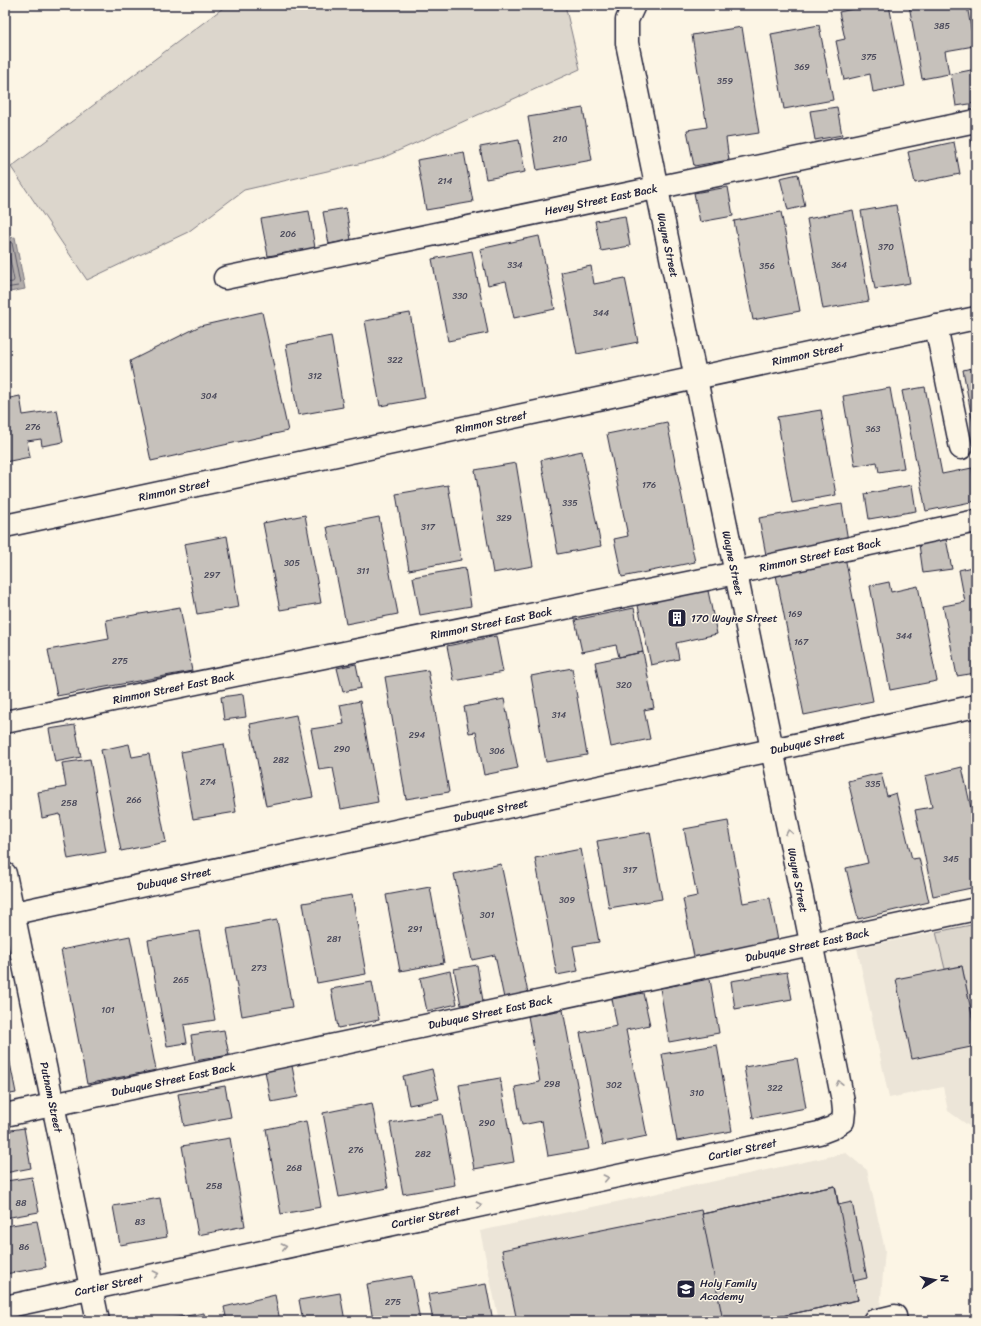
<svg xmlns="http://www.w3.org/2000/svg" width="981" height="1326" viewBox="0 0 981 1326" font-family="Sriracha,sans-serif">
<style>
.built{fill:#ece5d8}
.green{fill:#dcd6cc;stroke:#7f7c84}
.water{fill:#b2adab;stroke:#78757e}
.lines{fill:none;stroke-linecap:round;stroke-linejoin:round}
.shore{stroke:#5c5a68;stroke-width:1}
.building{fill:#c6c1bb;stroke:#22223b}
.minor-casing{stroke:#22223b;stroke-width:25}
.minor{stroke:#fcf5e5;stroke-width:22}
.oneway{stroke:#9a9698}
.labels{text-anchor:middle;stroke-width:3;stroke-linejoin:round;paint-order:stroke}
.number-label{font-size:9px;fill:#4b4a5b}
.street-label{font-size:11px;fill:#22223b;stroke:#fcf5e5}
.poi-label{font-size:11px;fill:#22223b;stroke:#fcf5e5;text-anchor:start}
</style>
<rect width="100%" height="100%" fill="#fcf5e5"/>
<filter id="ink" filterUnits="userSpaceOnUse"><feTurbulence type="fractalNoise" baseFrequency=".025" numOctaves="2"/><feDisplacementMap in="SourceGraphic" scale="8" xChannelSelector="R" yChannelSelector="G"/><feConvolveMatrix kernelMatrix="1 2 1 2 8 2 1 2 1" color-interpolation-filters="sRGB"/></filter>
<g filter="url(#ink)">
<path class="built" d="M 976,924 L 976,1131 L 948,1111 L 943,1087 L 889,1098 L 857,948 Z
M 846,1153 L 867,1170 L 885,1250 L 879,1321 L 499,1321 L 480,1231 Z
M 976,1316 L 976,1321 L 952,1321 Z"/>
<path class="green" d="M 227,5 L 565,5 L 580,69 L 380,159 L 244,190 L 188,232 L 87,280 L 11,167 Z
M 976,924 L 976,1035 L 962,966 L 945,969 L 936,932 Z"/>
<path class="water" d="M 15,237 L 25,289 L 5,293 L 5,239 Z"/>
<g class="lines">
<path class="shore" d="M 5,243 L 10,242 L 12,243 L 20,284 L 18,286 L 5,288
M 5,248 L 8,249 L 14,280 L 13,282 L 5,283"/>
</g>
<path class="building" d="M 871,5 L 889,5 L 905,86 L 873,92 L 870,74 L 844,80 L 836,41 L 845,39 L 839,12 Z
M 909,5 L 967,5 L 974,46 L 945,51 L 949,74 L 922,79 Z
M 819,25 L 833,100 L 784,109 L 771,34 Z
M 742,27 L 759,133 L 726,138 L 729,160 L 694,166 L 687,130 L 707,127 L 692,35 Z
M 976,69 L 976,103 L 956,106 L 951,74 Z
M 837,107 L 842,135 L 815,140 L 810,111 Z
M 583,108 L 592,160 L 537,170 L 528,117 Z
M 976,136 L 976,164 L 971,137 Z
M 519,140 L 525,172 L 486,179 L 480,147 Z
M 954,142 L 960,174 L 915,183 L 908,152 Z
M 464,152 L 473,202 L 426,210 L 417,160 Z
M 798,174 L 805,206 L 788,210 L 780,178 Z
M 728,187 L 733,216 L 700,222 L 694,193 Z
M 896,205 L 910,283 L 875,289 L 861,211 Z
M 346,208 L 351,240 L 329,244 L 323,212 Z
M 853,210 L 869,301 L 823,309 L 807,219 Z
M 309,211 L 315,248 L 268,256 L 261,219 Z
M 781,212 L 800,311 L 753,320 L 734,221 Z
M 625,216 L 630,246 L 601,251 L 595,221 Z
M 539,236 L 555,309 L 514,318 L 506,281 L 488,285 L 480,249 Z
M 472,251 L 488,333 L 448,341 L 432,259 Z
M 591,266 L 594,284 L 625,278 L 638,342 L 577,354 L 561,272 Z
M 262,312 L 288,431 L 151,461 L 130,361 L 200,326 Z
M 410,313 L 425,398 L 380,406 L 365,321 Z
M 331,336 L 343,407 L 298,415 L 286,345 Z
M 976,367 L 976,440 L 963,370 Z
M 925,387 L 942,474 L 972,468 L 976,488 L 976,501 L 926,511 L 902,391 Z
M 890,388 L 904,468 L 879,472 L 877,462 L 855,466 L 843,396 Z
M 20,396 L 23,415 L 57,410 L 63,442 L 42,446 L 41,439 L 27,441 L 30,457 L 5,462 L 5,399 Z
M 821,410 L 836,495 L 792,503 L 777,417 Z
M 667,422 L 695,562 L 622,577 L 614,539 L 628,536 L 607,434 Z
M 582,451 L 601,546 L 558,554 L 541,460 Z
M 516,463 L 533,566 L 493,573 L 475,470 Z
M 448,485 L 461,560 L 409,570 L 396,494 Z
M 912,485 L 916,511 L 869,519 L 865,494 Z
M 842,504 L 848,541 L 766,555 L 759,518 Z
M 305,515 L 321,603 L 280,610 L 263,523 Z
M 379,517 L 398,614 L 346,624 L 327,527 Z
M 227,536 L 239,607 L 197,614 L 184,544 Z
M 946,539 L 952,569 L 923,573 L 919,544 Z
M 845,557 L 873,701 L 804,715 L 775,570 Z
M 976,566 L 976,673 L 957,676 L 943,606 L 965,602 L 959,570 Z
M 465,568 L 471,606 L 420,615 L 413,577 Z
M 889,582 L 891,592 L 918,586 L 937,681 L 890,690 L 870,586 Z
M 707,586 L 717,634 L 676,643 L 679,659 L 651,665 L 637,601 Z
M 180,607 L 192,671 L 57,696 L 48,650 L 109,639 L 106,620 Z
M 634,608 L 643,652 L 619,657 L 616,645 L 582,652 L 575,620 Z
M 496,636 L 503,672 L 454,681 L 447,646 Z
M 643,652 L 654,708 L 644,710 L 650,739 L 611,747 L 595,662 Z
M 356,664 L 361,688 L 343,692 L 337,668 Z
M 572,668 L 587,755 L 546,762 L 531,676 Z
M 428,670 L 449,792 L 406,799 L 385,677 Z
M 243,694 L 246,717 L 224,720 L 221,697 Z
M 504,699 L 518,768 L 484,775 L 476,732 L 469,733 L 464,707 Z
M 360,701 L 378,802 L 341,809 L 333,768 L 319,770 L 311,729 L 344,724 L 340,705 Z
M 296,715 L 313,797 L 266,806 L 250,724 Z
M 75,725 L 81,757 L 55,762 L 49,729 Z
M 129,744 L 132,757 L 149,754 L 166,842 L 121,851 L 101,750 Z
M 224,744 L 236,812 L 193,819 L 181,752 Z
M 90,759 L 106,852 L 68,859 L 60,814 L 42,818 L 38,792 L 66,787 L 62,763 Z
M 962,767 L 976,831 L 976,887 L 933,896 L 915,810 L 932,807 L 925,776 Z
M 881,773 L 887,796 L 896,793 L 912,859 L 919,858 L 929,902 L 858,919 L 846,868 L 868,863 L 848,781 Z
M 728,821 L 743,903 L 770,898 L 779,946 L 695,962 L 683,899 L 697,896 L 684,829 Z
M 650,832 L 662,899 L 609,908 L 597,841 Z
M 581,849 L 599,942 L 573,946 L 578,971 L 557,975 L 535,858 Z
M 501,864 L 529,998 L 505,1003 L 495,955 L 472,960 L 454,874 Z
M 430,887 L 444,963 L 400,971 L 386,895 Z
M 352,895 L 366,974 L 317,983 L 303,903 Z
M 277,920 L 292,1007 L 242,1016 L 227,929 Z
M 199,931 L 215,1020 L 184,1025 L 187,1043 L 167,1046 L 148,940 Z
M 130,936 L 156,1070 L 87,1084 L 61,950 Z
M 477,965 L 483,1001 L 461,1005 L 454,969 Z
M 962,966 L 976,1035 L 976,1046 L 912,1059 L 896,979 Z
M 450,971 L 457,1004 L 427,1011 L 420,978 Z
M 787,972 L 792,999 L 735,1009 L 731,981 Z
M 710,979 L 719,1033 L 669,1042 L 660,988 Z
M 372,982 L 379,1020 L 338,1028 L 331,989 Z
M 643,993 L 650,1025 L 626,1030 L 647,1136 L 603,1145 L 580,1033 L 617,1026 L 612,999 Z
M 563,1010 L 589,1149 L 548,1156 L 542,1121 L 522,1125 L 515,1087 L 540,1082 L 528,1016 Z
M 224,1030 L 229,1055 L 195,1061 L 191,1035 Z
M 5,1038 L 16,1093 L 5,1095 Z
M 717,1045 L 732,1131 L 677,1141 L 662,1054 Z
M 797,1058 L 806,1108 L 753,1118 L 744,1067 Z
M 292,1066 L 298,1097 L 271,1102 L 265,1071 Z
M 432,1069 L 439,1099 L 409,1105 L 403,1076 Z
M 500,1078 L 514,1162 L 474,1169 L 459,1085 Z
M 225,1086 L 231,1117 L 184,1126 L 178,1094 Z
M 372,1103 L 388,1188 L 339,1197 L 323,1113 Z
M 442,1114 L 455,1185 L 403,1194 L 390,1123 Z
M 306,1121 L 321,1207 L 281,1214 L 266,1129 Z
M 24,1128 L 31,1168 L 5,1173 L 5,1131 Z
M 230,1138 L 245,1226 L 198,1235 L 182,1146 Z
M 32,1177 L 39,1212 L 5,1218 L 5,1193 L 8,1193 L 6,1181 Z
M 835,1186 L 838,1205 L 852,1202 L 867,1278 L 854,1281 L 858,1300 L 758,1321 L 517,1321 L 502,1250 L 701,1210 L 702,1214 Z
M 835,1186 L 858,1300 L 758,1321 L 723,1321 L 702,1214 Z
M 160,1198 L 167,1237 L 120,1245 L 113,1206 Z
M 37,1221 L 46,1267 L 5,1274 L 5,1226 Z
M 412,1276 L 420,1321 L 373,1321 L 367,1284 Z
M 486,1284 L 493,1321 L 433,1321 L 428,1294 Z
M 340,1293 L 345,1321 L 303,1321 L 299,1300 Z
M 275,1295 L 280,1321 L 227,1321 L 224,1307 Z
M 204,1313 L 205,1321 L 156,1321 Z"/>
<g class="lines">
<g class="minor-casing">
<g id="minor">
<path id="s1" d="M 225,278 L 976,121"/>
<path d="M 936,326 L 961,448"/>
<path id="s2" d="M 5,526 L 976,318"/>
<path id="s3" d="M 5,722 L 712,578 L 976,521"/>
<path id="s4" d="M 5,874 L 98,1321"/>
<path id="s5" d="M 5,915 L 976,706"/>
<path id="s6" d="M 5,1115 L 976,909"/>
<path id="s7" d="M 5,1307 L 819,1133 L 832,1128 L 843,1121 L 844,1111 L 843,1101 L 772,749 L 627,43 L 627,20 L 634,5"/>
<path d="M 874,1321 L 895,1316 L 896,1321"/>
</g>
</g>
<use href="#minor" class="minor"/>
</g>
<defs><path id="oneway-chevron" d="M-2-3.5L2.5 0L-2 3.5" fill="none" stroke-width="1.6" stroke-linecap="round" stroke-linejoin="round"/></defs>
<g class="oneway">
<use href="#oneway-chevron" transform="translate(789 832) rotate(-101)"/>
<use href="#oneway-chevron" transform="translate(839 1083) rotate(-103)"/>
<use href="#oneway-chevron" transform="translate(606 1178) rotate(-12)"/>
<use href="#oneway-chevron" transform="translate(479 1205) rotate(-12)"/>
<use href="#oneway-chevron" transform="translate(284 1247) rotate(-12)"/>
<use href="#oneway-chevron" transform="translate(156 1274) rotate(-12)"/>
</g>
</g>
<defs>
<g id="building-square" transform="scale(1)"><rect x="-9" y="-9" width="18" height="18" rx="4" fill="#22223b" stroke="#fcf5e5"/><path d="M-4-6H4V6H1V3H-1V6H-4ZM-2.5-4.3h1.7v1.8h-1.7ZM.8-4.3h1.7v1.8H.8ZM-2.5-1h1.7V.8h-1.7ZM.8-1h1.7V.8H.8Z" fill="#fff"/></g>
<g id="school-square" transform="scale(1)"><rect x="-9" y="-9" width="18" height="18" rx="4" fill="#22223b" stroke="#fcf5e5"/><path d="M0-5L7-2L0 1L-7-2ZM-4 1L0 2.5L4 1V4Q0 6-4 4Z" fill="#fff"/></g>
</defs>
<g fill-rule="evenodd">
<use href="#building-square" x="677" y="618"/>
<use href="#school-square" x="686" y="1289"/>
</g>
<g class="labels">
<g class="number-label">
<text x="942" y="29">385</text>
<text x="869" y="60">375</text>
<text x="802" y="70">369</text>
<text x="725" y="84">359</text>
<text x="560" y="142">210</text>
<text x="445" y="184">214</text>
<text x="288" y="237">206</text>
<text x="886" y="250">370</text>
<text x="515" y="268">334</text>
<text x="839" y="268">364</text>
<text x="767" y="269">356</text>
<text x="460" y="299">330</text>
<text x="601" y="316">344</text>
<text x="395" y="363">322</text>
<text x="315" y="379">312</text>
<text x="209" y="399">304</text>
<text x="33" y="430">276</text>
<text x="873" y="432">363</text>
<text x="649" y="488">176</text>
<text x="570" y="506">335</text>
<text x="504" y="521">329</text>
<text x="428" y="530">317</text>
<text x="292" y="566">305</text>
<text x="363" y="574">311</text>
<text x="212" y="578">297</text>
<text x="795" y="617">169</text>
<text x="904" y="639">344</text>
<text x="801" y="645">167</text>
<text x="120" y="664">275</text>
<text x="624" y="688">320</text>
<text x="559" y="718">314</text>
<text x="417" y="738">294</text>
<text x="342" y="752">290</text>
<text x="497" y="754">306</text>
<text x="281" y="763">282</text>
<text x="208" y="785">274</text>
<text x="873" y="787">335</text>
<text x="134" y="803">266</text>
<text x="69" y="806">258</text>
<text x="951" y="862">345</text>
<text x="630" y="873">317</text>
<text x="567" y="903">309</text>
<text x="487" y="918">301</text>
<text x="415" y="932">291</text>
<text x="334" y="942">281</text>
<text x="259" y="971">273</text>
<text x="181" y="983">265</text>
<text x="108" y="1013">101</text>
<text x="552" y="1087">298</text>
<text x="614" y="1088">302</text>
<text x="775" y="1091">322</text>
<text x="697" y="1096">310</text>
<text x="487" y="1126">290</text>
<text x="356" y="1153">276</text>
<text x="423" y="1157">282</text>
<text x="294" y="1171">268</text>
<text x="214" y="1189">258</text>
<text x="21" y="1206">88</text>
<text x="140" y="1225">83</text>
<text x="24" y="1250">86</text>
<text x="393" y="1305">275</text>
</g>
<g class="street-label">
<text dy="4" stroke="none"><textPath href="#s1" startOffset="384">Hevey Street East Back</textPath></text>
<text transform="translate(668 245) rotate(78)" y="4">Wayne Street</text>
<text dy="4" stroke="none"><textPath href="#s2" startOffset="821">Rimmon Street</textPath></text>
<text dy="4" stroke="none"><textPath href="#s2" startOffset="497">Rimmon Street</textPath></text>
<text dy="4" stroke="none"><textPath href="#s2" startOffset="173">Rimmon Street</textPath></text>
<text dy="4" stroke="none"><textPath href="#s3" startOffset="832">Rimmon Street East Back</textPath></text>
<text transform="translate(733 563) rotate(78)" y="4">Wayne Street</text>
<text dy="4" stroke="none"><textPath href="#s3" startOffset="496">Rimmon Street East Back</textPath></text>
<text dy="4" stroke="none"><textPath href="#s3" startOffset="172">Rimmon Street East Back</textPath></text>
<text dy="4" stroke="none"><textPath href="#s5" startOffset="821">Dubuque Street</textPath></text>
<text dy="4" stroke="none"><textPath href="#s5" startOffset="497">Dubuque Street</textPath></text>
<text dy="4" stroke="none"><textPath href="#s5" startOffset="173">Dubuque Street</textPath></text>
<text transform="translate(798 880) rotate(79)" y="4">Wayne Street</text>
<text dy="4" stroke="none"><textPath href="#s6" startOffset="820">Dubuque Street East Back</textPath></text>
<text dy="4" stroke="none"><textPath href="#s6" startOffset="496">Dubuque Street East Back</textPath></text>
<text dy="4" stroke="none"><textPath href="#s6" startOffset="172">Dubuque Street East Back</textPath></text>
<text dy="4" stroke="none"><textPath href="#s4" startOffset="228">Putnam Street</textPath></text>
<text dy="4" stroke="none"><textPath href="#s7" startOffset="754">Cartier Street</textPath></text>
<text dy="4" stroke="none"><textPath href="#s7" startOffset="430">Cartier Street</textPath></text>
<text dy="4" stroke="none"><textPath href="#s7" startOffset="106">Cartier Street</textPath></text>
</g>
<g class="poi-label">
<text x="691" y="622">170 Wayne Street</text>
<text x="700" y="1287">Holy Family<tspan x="700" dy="13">Academy</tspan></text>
</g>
</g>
<rect width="981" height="1326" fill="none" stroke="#fcf5e5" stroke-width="20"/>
<rect x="10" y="10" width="961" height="1306" fill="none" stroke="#22223b" stroke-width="1.5" filter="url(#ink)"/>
<g transform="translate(935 1280) rotate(80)" stroke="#fcf5e5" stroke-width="3" paint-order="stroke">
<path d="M0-3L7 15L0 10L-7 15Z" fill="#22223b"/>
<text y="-6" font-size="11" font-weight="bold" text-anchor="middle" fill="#22223b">N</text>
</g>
</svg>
